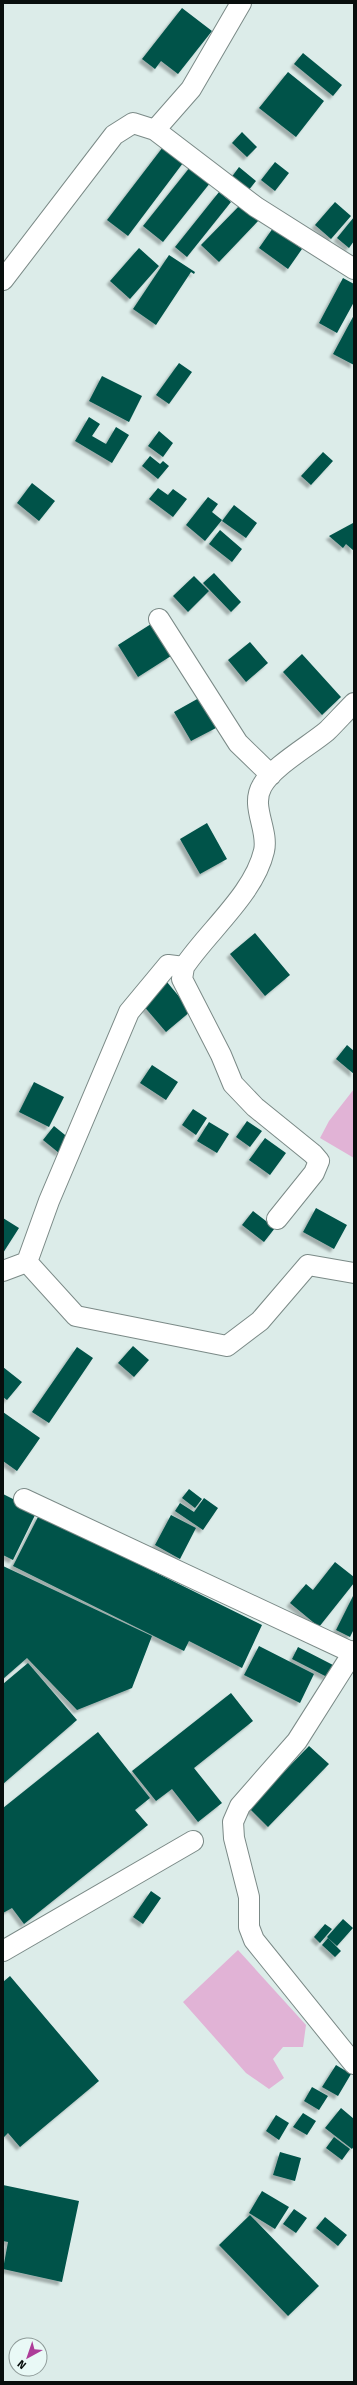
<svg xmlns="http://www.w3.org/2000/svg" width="357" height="2385" viewBox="0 0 357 2385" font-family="'Fira Sans',sans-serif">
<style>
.water{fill:#e1b3d6}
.building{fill:#01534a;filter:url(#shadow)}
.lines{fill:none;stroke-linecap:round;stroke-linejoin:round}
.minor-casing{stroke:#7b8a87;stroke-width:22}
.minor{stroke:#fff;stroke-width:20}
</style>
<defs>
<filter id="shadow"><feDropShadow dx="-3.5" dy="3.5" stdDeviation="1" flood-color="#0004"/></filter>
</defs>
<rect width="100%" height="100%" fill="#dcece9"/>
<path class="water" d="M 354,1089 L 354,1158 L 320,1138 L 329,1121 Z
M 238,1950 L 306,2025 L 303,2047 L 283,2047 L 273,2059 L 284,2078 L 269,2089 L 246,2073 L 183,2002 Z"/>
<path class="building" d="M 182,8 L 212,31 L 178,74 L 161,61 L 155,69 L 142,59 Z
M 303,53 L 342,85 L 333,96 L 294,64 Z
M 288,72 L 324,101 L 296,137 L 259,108 Z
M 242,132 L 257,147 L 247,157 L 232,143 Z
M 166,143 L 186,159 L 128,236 L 107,220 Z
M 194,162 L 214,178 L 163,242 L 143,226 Z
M 275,162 L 289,173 L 275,191 L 261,180 Z
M 239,167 L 256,181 L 248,191 L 231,178 Z
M 219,192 L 231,202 L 187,257 L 175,247 Z
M 243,202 L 260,219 L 219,262 L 201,245 Z
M 335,202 L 351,216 L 331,239 L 315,225 Z
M 354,217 L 354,241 L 349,248 L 337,238 Z
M 273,228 L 302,249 L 288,269 L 259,248 Z
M 139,248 L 159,266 L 130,299 L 110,281 Z
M 169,255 L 195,272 L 194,274 L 191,272 L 156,325 L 133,309 Z
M 343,278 L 354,284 L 354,302 L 337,333 L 319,323 Z
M 354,315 L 354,365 L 333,354 Z
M 179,363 L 192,372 L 169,404 L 156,395 Z
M 102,376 L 142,396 L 129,422 L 89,401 Z
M 89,417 L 100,424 L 92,436 L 106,444 L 116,427 L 129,435 L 112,463 L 75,441 Z
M 159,431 L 173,443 L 163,457 L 148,446 Z
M 323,452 L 333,461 L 311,485 L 301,476 Z
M 150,456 L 160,464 L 163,461 L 169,466 L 158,479 L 142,466 Z
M 32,483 L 55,501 L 39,521 L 17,503 Z
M 158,488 L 168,495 L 173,489 L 187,499 L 173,517 L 149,499 Z
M 208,497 L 218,504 L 212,512 L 222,520 L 205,541 L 186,525 Z
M 234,505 L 257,523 L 246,538 L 222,521 Z
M 353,523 L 354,523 L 354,551 L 346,544 L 343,548 L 329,536 Z
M 220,530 L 242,549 L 232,562 L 209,544 Z
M 214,573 L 241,602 L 231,612 L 203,583 Z
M 194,576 L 209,591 L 188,612 L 173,596 Z
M 151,624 L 171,656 L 138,677 L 118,645 Z
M 250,642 L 268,663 L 246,682 L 228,660 Z
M 302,654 L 341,697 L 322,715 L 283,672 Z
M 199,698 L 216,728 L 191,741 L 174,712 Z
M 207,823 L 227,859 L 200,874 L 180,839 Z
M 255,933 L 290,975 L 265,996 L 230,954 Z
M 167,982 L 191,1011 L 166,1032 L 142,1004 Z
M 347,1045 L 354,1051 L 354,1074 L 336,1059 Z
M 152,1065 L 178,1082 L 166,1100 L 140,1083 Z
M 34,1082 L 64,1097 L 49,1127 L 19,1112 Z
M 193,1109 L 207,1118 L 196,1135 L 182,1125 Z
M 247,1121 L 262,1131 L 250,1147 L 236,1137 Z
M 209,1122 L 229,1134 L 217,1153 L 197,1141 Z
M 54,1126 L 70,1139 L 59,1153 L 43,1140 Z
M 265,1138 L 286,1153 L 270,1175 L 249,1160 Z
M 316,1208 L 347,1225 L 334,1249 L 303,1232 Z
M 253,1211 L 275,1228 L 264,1242 L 242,1225 Z
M 3,1218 L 19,1228 L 3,1253 Z
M 133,1346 L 149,1360 L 134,1377 L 118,1363 Z
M 77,1347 L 93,1358 L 49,1423 L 32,1412 Z
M 3,1367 L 22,1382 L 7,1400 L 3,1397 Z
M 3,1412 L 40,1438 L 17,1471 L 3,1461 Z
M 189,1489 L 202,1499 L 195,1508 L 182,1498 Z
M 3,1494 L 37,1511 L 13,1560 L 3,1555 Z
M 204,1498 L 218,1508 L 203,1530 L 175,1511 L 180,1503 L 194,1512 Z
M 39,1515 L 262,1625 L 242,1668 L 189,1641 L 184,1651 L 13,1566 Z
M 171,1515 L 196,1528 L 180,1559 L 155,1545 Z
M 335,1562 L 354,1577 L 354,1583 L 319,1627 L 290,1603 L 306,1584 L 313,1590 Z
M 3,1566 L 152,1636 L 132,1688 L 77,1710 L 27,1658 L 3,1679 Z
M 354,1594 L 354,1629 L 350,1637 L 336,1630 Z
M 259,1646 L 314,1674 L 300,1703 L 244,1675 Z
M 298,1647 L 333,1665 L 327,1677 L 292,1659 Z
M 28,1663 L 77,1720 L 3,1784 L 3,1684 Z
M 231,1693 L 253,1721 L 194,1768 L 222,1803 L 198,1822 L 172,1789 L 156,1801 L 132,1771 Z
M 98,1732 L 150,1798 L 135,1810 L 148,1825 L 24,1924 L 12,1908 L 3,1913 L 3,1808 Z
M 309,1746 L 329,1764 L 268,1827 L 249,1808 Z
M 151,1891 L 161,1898 L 143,1924 L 133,1917 Z
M 343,1919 L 353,1928 L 337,1946 L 327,1937 Z
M 325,1924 L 332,1929 L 320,1943 L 314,1937 Z
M 328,1938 L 341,1951 L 335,1957 L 322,1945 Z
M 10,1976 L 99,2081 L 20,2147 L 8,2133 L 3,2138 L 3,1982 Z
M 336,2065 L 351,2074 L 338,2096 L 322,2087 Z
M 312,2087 L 328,2096 L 319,2110 L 304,2101 Z
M 341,2108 L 354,2119 L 354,2146 L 352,2149 L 325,2128 Z
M 303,2113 L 316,2121 L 307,2135 L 293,2127 Z
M 276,2115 L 289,2123 L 279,2140 L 266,2131 Z
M 334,2137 L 350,2149 L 342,2160 L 326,2148 Z
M 280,2152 L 301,2158 L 295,2181 L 273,2175 Z
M 3,2185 L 79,2201 L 62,2282 L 3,2269 L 8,2242 L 3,2241 Z
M 262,2191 L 289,2207 L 275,2229 L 249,2213 Z
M 294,2209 L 307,2218 L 296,2233 L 283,2224 Z
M 250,2215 L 319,2286 L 288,2316 L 219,2245 Z
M 325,2217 L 347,2235 L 338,2246 L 316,2228 Z"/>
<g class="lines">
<g class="minor-casing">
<path id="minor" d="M 155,130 L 191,89 L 241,3
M 3,280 L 114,135 L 133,123 L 155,130 L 256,207 L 354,269
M 159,619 L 238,743 L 271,775
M 184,967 L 182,979 L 221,1055 L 233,1084 L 255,1107 L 313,1154 L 319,1161 L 314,1173 L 277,1219
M 27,1262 L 49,1201 L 129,1012 L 168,965 L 184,967 C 208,931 254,894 264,851 C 269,830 250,806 262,786 C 272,767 309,746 327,731 C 336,722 345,712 354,703
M 27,1262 L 76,1316 L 227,1346 L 260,1321 L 308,1265 L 354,1273
M 3,1271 L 27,1262
M 24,1499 L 353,1653
M 354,1651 L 297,1741 L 240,1806 L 233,1822 L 234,1838 L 249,1897 L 249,1927 L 254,1940 L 354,2064
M 3,1951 L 193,1841"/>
</g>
<use href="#minor" class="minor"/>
</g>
<rect width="357" height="2385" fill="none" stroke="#080e0d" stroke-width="8"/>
<g transform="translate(28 2357) rotate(220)"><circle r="19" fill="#e9f9f6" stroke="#8f9b99"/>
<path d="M0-3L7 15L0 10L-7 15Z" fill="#ad3d99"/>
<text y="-6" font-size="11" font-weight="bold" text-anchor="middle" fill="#080e0d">N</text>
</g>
</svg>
